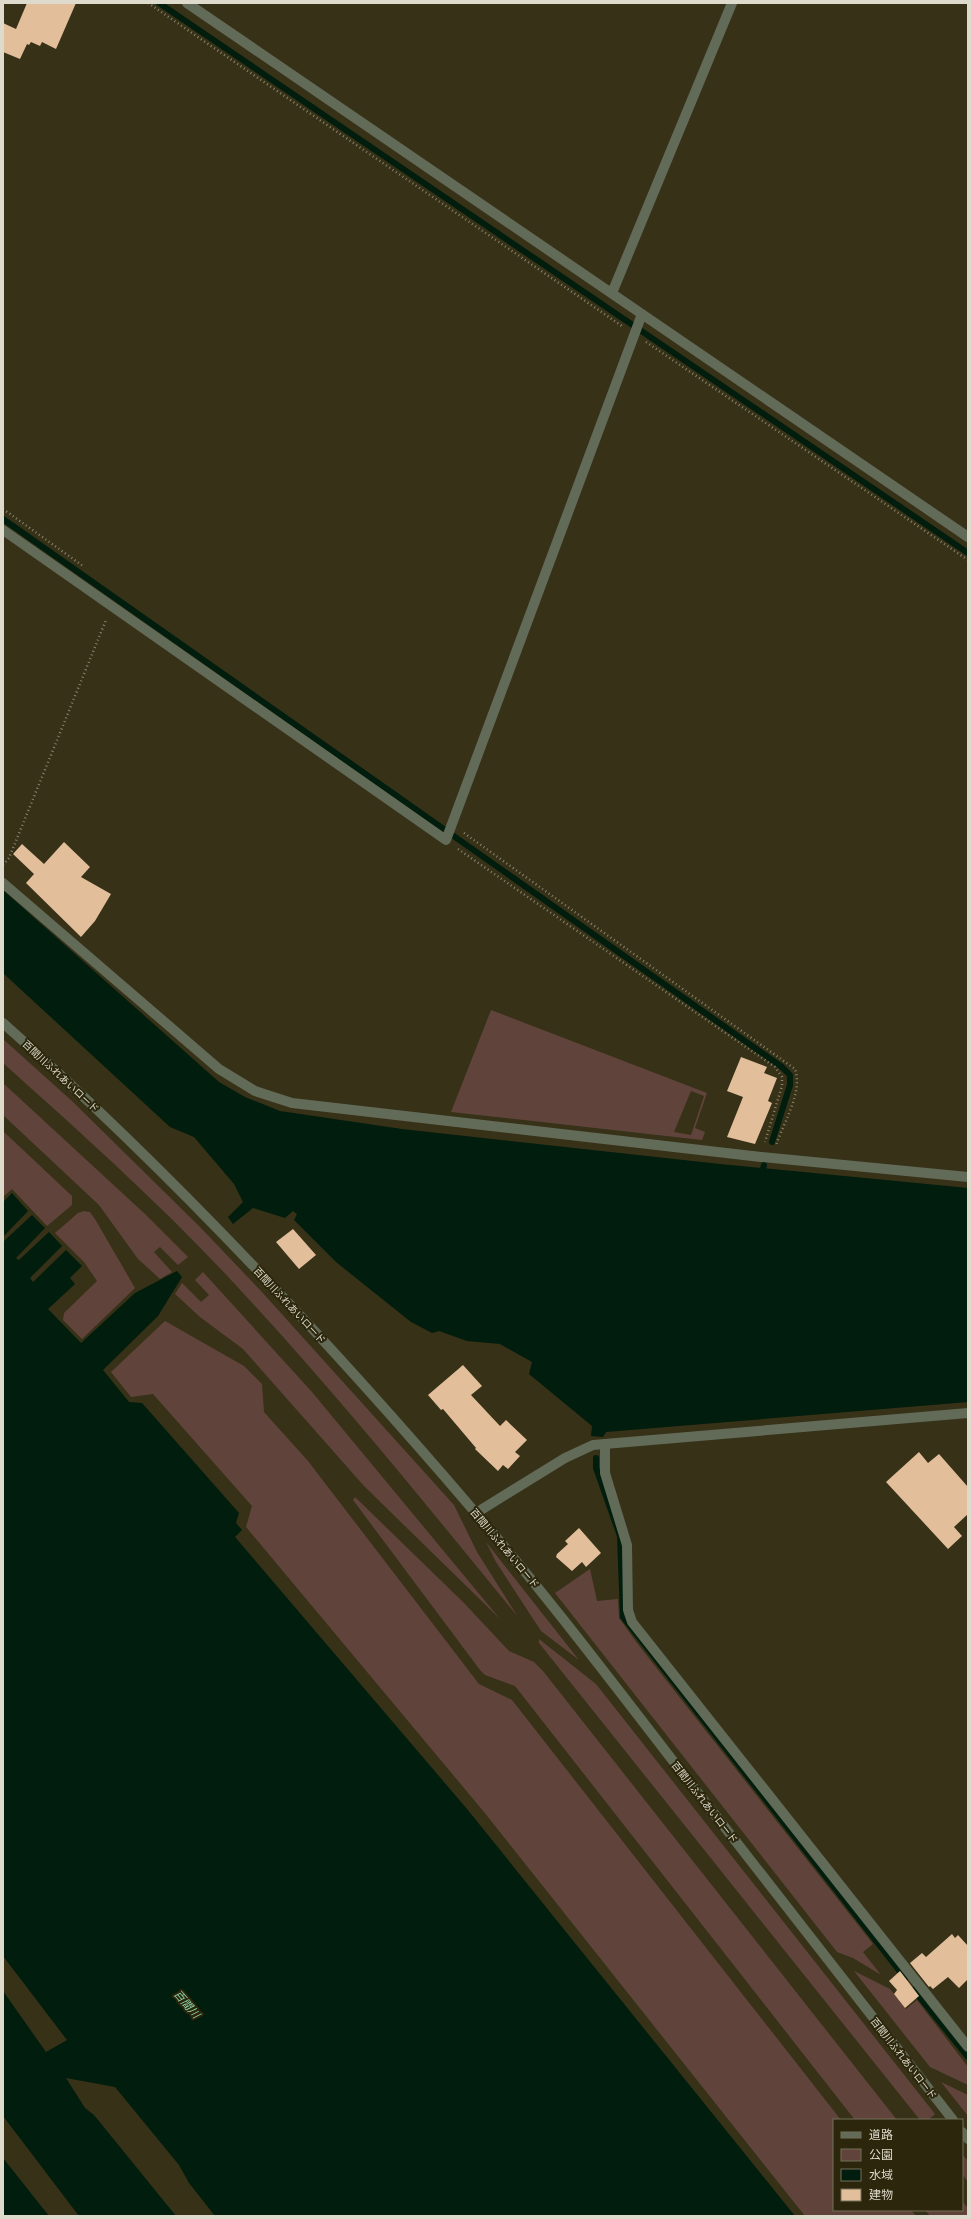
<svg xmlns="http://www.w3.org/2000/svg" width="971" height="2219" viewBox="0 0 971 2219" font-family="'Varela Round','Noto Sans JP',sans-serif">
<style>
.green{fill:#60443b;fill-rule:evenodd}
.water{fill:#001d0d}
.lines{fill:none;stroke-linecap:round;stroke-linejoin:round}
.stream{stroke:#001d0d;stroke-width:6}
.building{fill:#e2be9a}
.path{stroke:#898470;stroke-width:2.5;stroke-dasharray:1 3;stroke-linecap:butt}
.service{stroke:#626a58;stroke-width:10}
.minor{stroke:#626a58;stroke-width:10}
.tertiary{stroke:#626a58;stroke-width:10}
.labels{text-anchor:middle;stroke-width:4;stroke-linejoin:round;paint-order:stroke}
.street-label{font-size:10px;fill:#dedbcc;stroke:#2c270c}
.water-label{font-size:11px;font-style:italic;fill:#90d9af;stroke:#2c270c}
</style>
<rect width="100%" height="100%" fill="#363117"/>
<path class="green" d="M 491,1010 L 707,1093 L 695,1128 L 705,1132 L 702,1140 L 451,1112 ZM 691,1091 L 704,1096 L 691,1135 L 674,1132 Z
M 3,1039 L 73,1102 L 201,1228 L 261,1291 L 454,1505 L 477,1552 L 518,1617 C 432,1512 347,1406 255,1306 C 177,1219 90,1141 3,1063 Z
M 3,1083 L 145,1214 L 188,1257 L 178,1265 L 160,1247 L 154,1252 L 172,1272 L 160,1279 L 138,1259 L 99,1205 L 3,1115 Z
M 3,1131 L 72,1196 L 72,1205 L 47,1226 L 12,1189 L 3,1197 Z
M 84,1211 L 90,1212 L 95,1219 L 135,1288 L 82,1339 L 63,1320 L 64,1313 L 97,1281 L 84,1262 L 55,1233 L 78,1213 Z
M 203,1272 L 312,1392 L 500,1619 L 364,1486 L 243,1349 L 200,1317 L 175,1294 L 182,1283 L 201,1302 L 209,1295 L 195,1280 Z
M 165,1321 L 244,1366 L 262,1384 L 264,1412 L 308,1461 L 479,1684 L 512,1700 L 841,2120 L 834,2120 L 834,2210 L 911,2210 L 916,2216 L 805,2216 L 484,1812 L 246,1527 L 252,1506 L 153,1394 L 131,1397 L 111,1372 Z
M 355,1497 L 463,1602 L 509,1651 L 534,1662 L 543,1671 L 897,2120 L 855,2120 L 515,1686 L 485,1675 L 480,1670 L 353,1500 Z
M 486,1542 L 579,1660 L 541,1631 L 496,1562 Z
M 590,1569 L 597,1601 L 618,1599 L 619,1618 L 637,1643 L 873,1944 L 863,1952 L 881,1975 L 853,1958 L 837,1952 L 555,1593 Z
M 539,1639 L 596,1684 L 935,2114 L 928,2120 L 920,2120 L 539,1643 Z
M 854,1971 L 890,1989 L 906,2009 L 917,2000 L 968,2067 L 968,2085 L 930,2067 Z
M 941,2082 L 968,2095 L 968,2116 Z
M 962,2154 L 968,2161 L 968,2182 L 962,2174 Z
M 962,2201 L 968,2208 L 968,2216 L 930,2216 L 925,2210 L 962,2210 Z"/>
<path class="water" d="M 3,890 L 219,1082 L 245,1097 L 280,1111 L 402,1129 L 720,1164 L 968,1188 L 968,1402 L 606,1432 L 603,1437 L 591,1436 L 592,1426 L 529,1374 L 532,1362 L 500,1344 L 467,1341 L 439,1331 L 432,1333 L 411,1322 L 336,1262 L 294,1220 L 297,1214 L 293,1211 L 285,1218 L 253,1208 L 233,1224 L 228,1217 L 243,1202 L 234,1184 L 194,1137 L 170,1127 L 3,973 Z
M 12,1193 L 28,1211 L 3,1237 L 3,1202 Z
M 32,1215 L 45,1228 L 16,1258 L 19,1260 L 49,1232 L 62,1246 L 30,1278 L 33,1282 L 66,1250 L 82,1266 L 70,1278 L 75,1284 L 48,1309 L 81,1343 L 135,1293 L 177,1271 L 182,1277 L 158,1316 L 103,1370 L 129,1402 L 142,1403 L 239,1513 L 236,1523 L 242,1530 L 235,1537 L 467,1809 L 795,2216 L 215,2216 L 189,2183 L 179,2165 L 115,2087 L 66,2078 L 85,2108 L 94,2115 L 176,2216 L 79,2216 L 3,2116 L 3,1991 L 46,2052 L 67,2040 L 3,1956 L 3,1242 Z
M 3,2158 L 49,2216 L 3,2216 Z"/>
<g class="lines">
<path class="stream" d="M 159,3 L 968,553
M 3,519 L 782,1067 L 790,1075 L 790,1085 L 772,1142
M 761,1176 L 764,1165
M 596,1458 L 596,1468 L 620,1536 L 623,1617 L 905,1978
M 914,1990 L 968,2057"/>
</g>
<path class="building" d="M 27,3 L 76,3 L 56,49 L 42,42 L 40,46 L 31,42 L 29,45 L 27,44 L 20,59 L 3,52 L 3,23 L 16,29 Z
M 64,842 L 90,867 L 81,877 L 111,894 L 95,921 L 81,937 L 26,883 L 34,874 L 13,854 L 22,844 L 44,864 Z
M 741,1057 L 767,1067 L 764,1073 L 777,1078 L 768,1101 L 772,1103 L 755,1144 L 727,1137 L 743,1097 L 727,1091 Z
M 293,1229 L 316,1255 L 299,1269 L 276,1242 Z
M 463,1365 L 482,1386 L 471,1395 L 500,1426 L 506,1420 L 527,1440 L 515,1452 L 520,1456 L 508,1469 L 503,1465 L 498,1471 L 475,1449 L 476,1448 L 443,1409 L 441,1410 L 428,1395 Z
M 919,1452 L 928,1463 L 939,1454 L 968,1487 L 968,1514 L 954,1527 L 962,1536 L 948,1549 L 886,1482 Z
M 579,1528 L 601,1553 L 586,1567 L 582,1562 L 572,1571 L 556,1557 L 557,1554 L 568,1544 L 565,1541 Z
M 952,1934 L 955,1938 L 958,1935 L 968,1946 L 968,1979 L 959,1988 L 948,1977 L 933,1989 L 930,1986 L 929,1987 L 910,1963 L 922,1953 L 926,1957 Z
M 900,1971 L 919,1996 L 905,2008 L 894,1994 L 897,1990 L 889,1981 Z"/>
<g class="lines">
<path class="path" d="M 148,3 L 622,326
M 646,342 L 968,560
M 3,509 L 83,566
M 464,833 L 795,1069 C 803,1092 784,1122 776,1145
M 458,849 L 775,1067 L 782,1077 L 782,1086 L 765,1142
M 3,865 L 9,858 L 106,620"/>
<path class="service" d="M 605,1444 L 605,1473 L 627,1545 L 628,1610 L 632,1622 L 968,2047"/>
<path class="minor" d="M 187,3 L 968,537
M 612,293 L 732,3
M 3,530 L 446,840 L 642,314
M 3,883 L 219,1069 L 255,1091 L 292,1103 L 761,1157 L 968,1177
M 476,1513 L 565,1458 L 593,1445 L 968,1413"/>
<path class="tertiary" d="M 3,1023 C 172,1173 327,1339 474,1511 C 543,1591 606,1674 670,1757 C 764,1878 859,1999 953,2120
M 962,2132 L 968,2139"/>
</g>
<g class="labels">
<g class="street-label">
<text transform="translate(61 1076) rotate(43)" y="4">百間川ふれあいロード</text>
<text transform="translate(290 1305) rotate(47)" y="4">百間川ふれあいロード</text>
<text transform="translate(505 1548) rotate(50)" y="4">百間川ふれあいロード</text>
<text transform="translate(705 1802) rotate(52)" y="4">百間川ふれあいロード</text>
<text transform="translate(904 2058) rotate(52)" y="4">百間川ふれあいロード</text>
</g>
<g class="water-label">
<text transform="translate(187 2004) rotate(49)" y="4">百間川</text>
</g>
</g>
<rect width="971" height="2219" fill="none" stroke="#dedbcc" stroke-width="8"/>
<rect x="833" y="2119" width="130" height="92" fill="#2c270c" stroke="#736f59"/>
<rect x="841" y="2132" width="20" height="6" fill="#626a58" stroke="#736f59"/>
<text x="869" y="2139" font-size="12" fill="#dedbcc">道路</text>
<rect x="841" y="2149" width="20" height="12" fill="#60443b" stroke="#736f59"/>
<text x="869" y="2159" font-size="12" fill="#dedbcc">公園</text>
<rect x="841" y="2169" width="20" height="12" fill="#001d0d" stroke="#736f59"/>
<text x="869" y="2179" font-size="12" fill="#dedbcc">水域</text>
<rect x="841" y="2189" width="20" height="12" fill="#e2be9a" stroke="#736f59"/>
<text x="869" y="2199" font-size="12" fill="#dedbcc">建物</text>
</svg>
